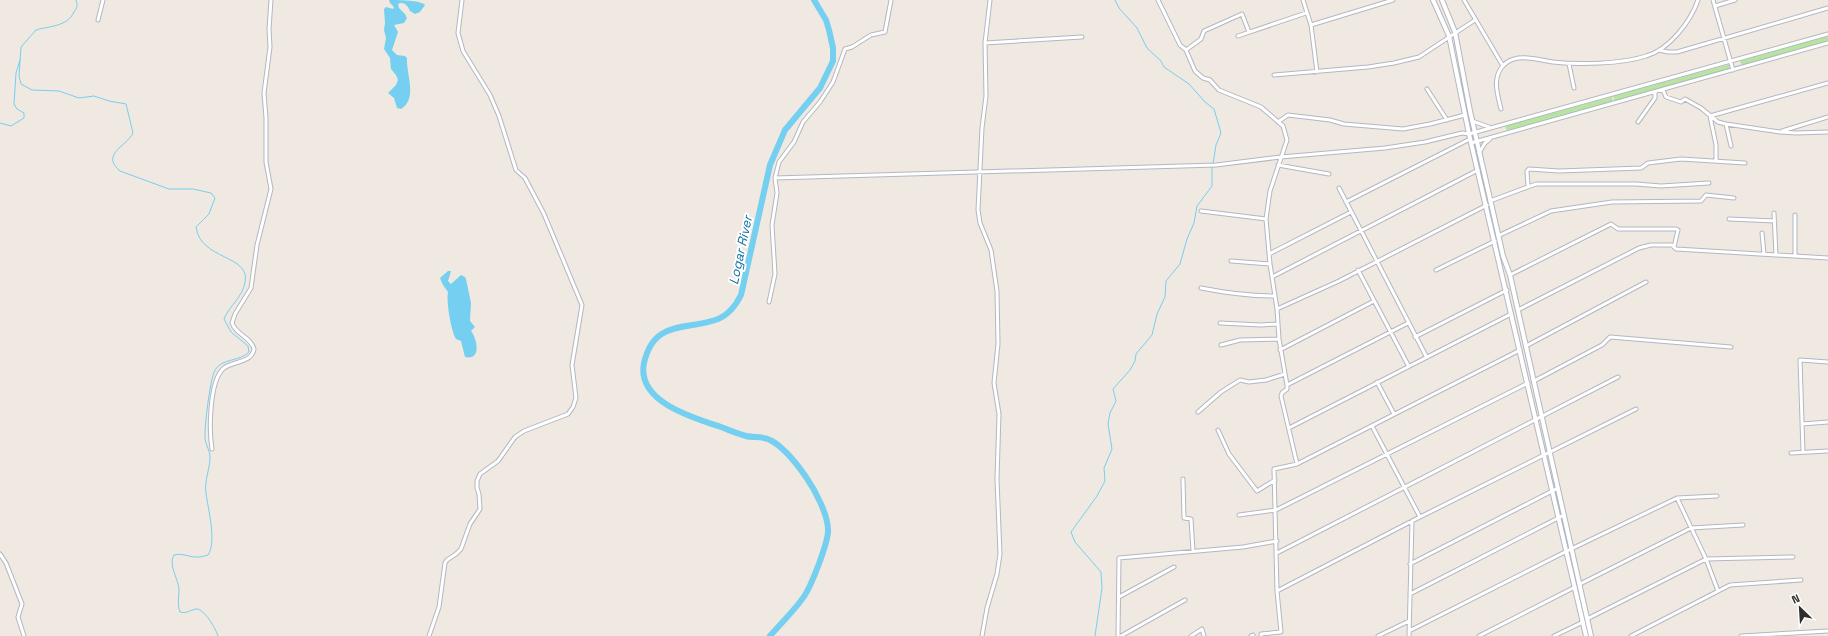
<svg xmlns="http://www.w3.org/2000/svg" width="1828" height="636" viewBox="0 0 1828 636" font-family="'Space Grotesk',sans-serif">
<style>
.green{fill:#b6e59e}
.water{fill:#75cff0}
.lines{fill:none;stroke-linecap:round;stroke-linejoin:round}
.stream{stroke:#75cff0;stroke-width:1}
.river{stroke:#75cff0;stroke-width:6}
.street-casing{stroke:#b4b7c1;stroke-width:5}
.secondary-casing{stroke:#b4b7c1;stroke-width:6}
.street{stroke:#fff;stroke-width:3}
.secondary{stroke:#fff;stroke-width:4}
.labels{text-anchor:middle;stroke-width:4;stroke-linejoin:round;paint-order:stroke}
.water-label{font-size:13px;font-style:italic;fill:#0d6fa3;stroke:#fff}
</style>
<rect width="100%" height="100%" fill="#efe9e1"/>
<path class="green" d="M 1828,36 L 1828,41 L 1742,66 L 1740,61 Z
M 1727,65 L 1730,65 L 1729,69 L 1615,101 L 1613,96 Z
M 1612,97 L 1613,102 L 1507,131 L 1505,126 Z"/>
<path class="water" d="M 389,0 C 398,0 420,0 425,5 L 420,12 L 415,14 L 410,11 C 408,6 404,1 398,4 L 399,8 L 405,14 L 407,18 L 404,23 L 394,25 L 398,32 L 392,50 L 397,55 L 405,56 L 407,58 C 406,74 418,99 401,109 L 397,108 L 394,98 L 388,93 L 396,85 L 398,80 L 396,75 L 391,69 L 390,58 L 384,49 L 386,38 L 384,30 L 385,23 L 384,9 L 386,7 L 393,9 L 394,7 L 390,3 Z
M 448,271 L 451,271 L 448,281 L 451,284 L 461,275 L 465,277 L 466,279 L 471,303 L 470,321 L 475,327 L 471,331 C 477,338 482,361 465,357 L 461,341 L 456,339 C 451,331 446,301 448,292 L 443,285 L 440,278 Z"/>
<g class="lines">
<path class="stream" d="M 76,0 C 78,5 77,8 74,12 C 67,27 49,26 36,30 L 21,47 L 19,76 L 21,84 L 32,90 L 59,91 L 79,98 L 94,96 L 109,101 L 126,104 L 133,133 C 127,146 100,154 120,171 L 169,189 L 193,189 L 211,193 L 215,198 L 209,214 L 196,227 C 200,260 251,255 245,282 C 243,297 229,306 224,319 L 231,332 L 248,346 L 249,352 C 239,362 222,358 215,370 C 210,379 204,429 205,439 C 206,445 210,451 210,457 C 210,469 204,481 206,493 C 208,509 217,542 208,555 C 192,561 186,552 174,555 C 168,565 178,578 179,589 C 179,597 177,604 180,612 C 187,614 190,610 196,609 C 204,608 216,629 218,636
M 1115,0 L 1119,8 L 1137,28 L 1147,48 L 1161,61 L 1164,67 L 1189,84 L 1205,102 L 1214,109 L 1221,133 L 1216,145 L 1213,164
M 0,123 L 11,126 L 24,118 L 24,113 L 17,109 L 14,104 L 16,73 L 20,60
M 1095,636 L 1102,588 L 1101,572 L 1075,542 L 1071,532 L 1097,496 L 1105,481 L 1104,468 L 1112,449 L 1108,424 L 1110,413 L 1116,401 L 1113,389 L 1130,370 L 1135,361 L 1136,354 L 1152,335 L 1157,314 L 1165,297 L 1166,281 L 1180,264 L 1187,239 L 1194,223 L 1197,206 L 1212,186 L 1212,167"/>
<path class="river" d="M 770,636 C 781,623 796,609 805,595 C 812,584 827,545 828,532 C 829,516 815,490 806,477 C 797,464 784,447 770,440 C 763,436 754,438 746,436 C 738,434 729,430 721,427 C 694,418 636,402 644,363 C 654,319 686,331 718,319 C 728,315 736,305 741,295 L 770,165 L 785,130 L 820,88 L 833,61 L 833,48 L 829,30 L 826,20 L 814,0"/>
<g class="street-casing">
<path id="street" d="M 1158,0 L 1180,45 L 1186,50 L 1195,71 L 1203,78 L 1210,80 L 1219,90 L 1261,107 L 1283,126 L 1287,140 L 1270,191 L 1266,219 L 1270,264 L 1277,309 L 1279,339 L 1287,385 L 1287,389 L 1282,393 L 1281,396 L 1297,464 L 1274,469 L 1277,591 L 1281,632 L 1261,634 L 1261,636
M 1303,0 L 1311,25
M 1464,0 L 1503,66
M 1713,0 L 1733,70
M 1715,6 L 1735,0
M 98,20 L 103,0
M 1238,36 L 1306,13
M 985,43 L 1082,37
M 1186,50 L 1201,39 L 1204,31 L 1242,14 L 1249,32
M 1659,50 L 1668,52 L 1677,52 L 1828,8
M 1569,64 L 1574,88
M 1317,72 L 1311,25 L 1393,0
M 1274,75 L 1368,67 L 1394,63 L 1419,57 L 1475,20
M 1427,89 L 1447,120
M 1663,90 L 1666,97 L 1681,102 L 1685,99 L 1701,108 L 1718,122 L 1726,124 L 1780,132 L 1796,133 L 1828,132
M 1501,109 C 1497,93 1491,75 1506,63 C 1518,53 1539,60 1553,62 C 1578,65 1622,64 1646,56 C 1669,50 1691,21 1698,0
M 1710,116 L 1828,83
M 1710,116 L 1716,145 L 1716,161
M 1472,121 L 1489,127
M 1278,122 L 1288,115 L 1330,120 L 1344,124 L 1403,129 L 1430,124 L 1465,115
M 1638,122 L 1655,98 L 1655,92
M 1726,124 L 1731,146
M 1782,131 L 1828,117
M 1471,143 L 1828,43
M 1479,153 L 1485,143 L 1490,139
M 1278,165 L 1329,174
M 775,178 L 1216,165 L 1281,157 L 1385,148 L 1425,142 L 1462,133 L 1469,134 L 1828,34
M 1528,186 L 1527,171 L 1529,169 L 1559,171 L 1641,168 L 1648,163 L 1681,159 L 1745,163
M 1339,188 L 1426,356
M 1490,201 L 1536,184 L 1636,184 L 1661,186 L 1709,183
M 1346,202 L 1470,139
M 1201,211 L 1266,219
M 1774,213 L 1776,255
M 1729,219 L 1775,221
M 1762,233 L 1764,254
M 1498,236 L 1551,211 L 1612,202 L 1701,201 L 1706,195 L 1734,198
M 1269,254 L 1351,212
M 1795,256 L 1795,215
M 1231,261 L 1270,264
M 1358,270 L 1408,365
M 1436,270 L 1495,241
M 1510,275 L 1611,224 L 1618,229 L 1676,229 L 1678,230 L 1674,247
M 1272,277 L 1478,170
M 1201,288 C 1226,293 1249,296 1275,296
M 769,302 L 775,274 L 772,225 L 777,193 L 775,178 L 779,162 L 794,142 L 803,122 L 820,102 L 833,82 L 845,49 L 852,47 L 871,35 L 885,32 L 891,0
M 1277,309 L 1339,281 L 1487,205
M 1518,310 L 1639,248 L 1651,245 L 1672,245 L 1676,249 L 1828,258
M 1220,323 L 1261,325 L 1278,324
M 1415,337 L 1507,290
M 1221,345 L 1240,340 L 1279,339
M 1526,346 L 1646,282
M 1280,350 L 1374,301
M 1534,381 L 1602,345 L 1610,337 L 1731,347
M 1377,382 L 1394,414
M 1287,385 L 1408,323
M 1198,412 L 1221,392 L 1240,380 L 1249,382 L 1266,380 L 1285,374
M 1802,424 L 1828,422
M 1372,426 L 1420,517
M 1289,428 L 1511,314
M 1218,430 L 1229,454 L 1257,491 L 1275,480
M 212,449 C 209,431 209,380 224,368 C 233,361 252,363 254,349 C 251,337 236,335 232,323 L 235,314 L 251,288 L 257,245 L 271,189 L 266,162 L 266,118 L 264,93 L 270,47 L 269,29 L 271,0
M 1803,452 L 1800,360 L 1828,362
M 1791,453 L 1828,451
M 1297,464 L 1520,350
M 1183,479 L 1184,518 L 1191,519 L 1193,551
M 1677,498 L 1706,559 L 1718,591
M 1239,515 L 1276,510 L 1528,383
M 1277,553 L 1618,377
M 0,554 L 6,563 L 22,604 L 18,617 L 24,636
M 1410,564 L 1558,488
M 1580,584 L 1691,528 L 1743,525
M 1277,591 L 1412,521 L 1636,409
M 1410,594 L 1564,515
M 1119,597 L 1174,567
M 1587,619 L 1706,559 L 1793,557
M 1409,631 L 1567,551 L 1677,498 L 1717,496
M 429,636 L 439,607 L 445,563 L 447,560 L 456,554 L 461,549 L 470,524 L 480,509 L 479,494 L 477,488 L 477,481 L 480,474 L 498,461 L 515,437 L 524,431 L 568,414 L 573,407 L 576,398 L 572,365 L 582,305 L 544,214 L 525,178 L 516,170 L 499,116 L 490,95 L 463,51 L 458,33 L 462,0
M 982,636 L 987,608 L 997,574 L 1000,554 L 997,479 L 999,414 L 994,383 L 998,344 L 997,291 L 991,250 L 980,223 L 978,210 L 982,128 L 986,96 L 985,43 L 990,0
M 1118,636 L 1119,558 L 1243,547 L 1277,541
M 1121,636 L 1185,600
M 1191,636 L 1202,629 L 1204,636
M 1251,636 L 1253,635
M 1378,636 L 1409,621
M 1409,636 L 1412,521
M 1479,636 L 1575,587
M 1554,636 L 1583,622
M 1631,636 L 1730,585 L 1801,580
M 1741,636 L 1828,631"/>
</g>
<g class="secondary-casing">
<path id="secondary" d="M 1433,0 L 1449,36 L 1469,134 L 1586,636
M 1442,0 L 1455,32 L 1470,111 L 1503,256 L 1510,275 L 1591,636"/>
</g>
<use href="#street" class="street"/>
<use href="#secondary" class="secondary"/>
</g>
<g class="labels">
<g class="water-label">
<text transform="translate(740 250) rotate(-78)" y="5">Logar River</text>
</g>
</g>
<g transform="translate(1800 608) rotate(335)" stroke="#ffffff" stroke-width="3" paint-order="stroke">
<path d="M0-3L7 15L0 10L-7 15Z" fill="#2e2e2e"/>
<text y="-6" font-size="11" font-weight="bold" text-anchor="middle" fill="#2e2e2e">N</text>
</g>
</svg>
